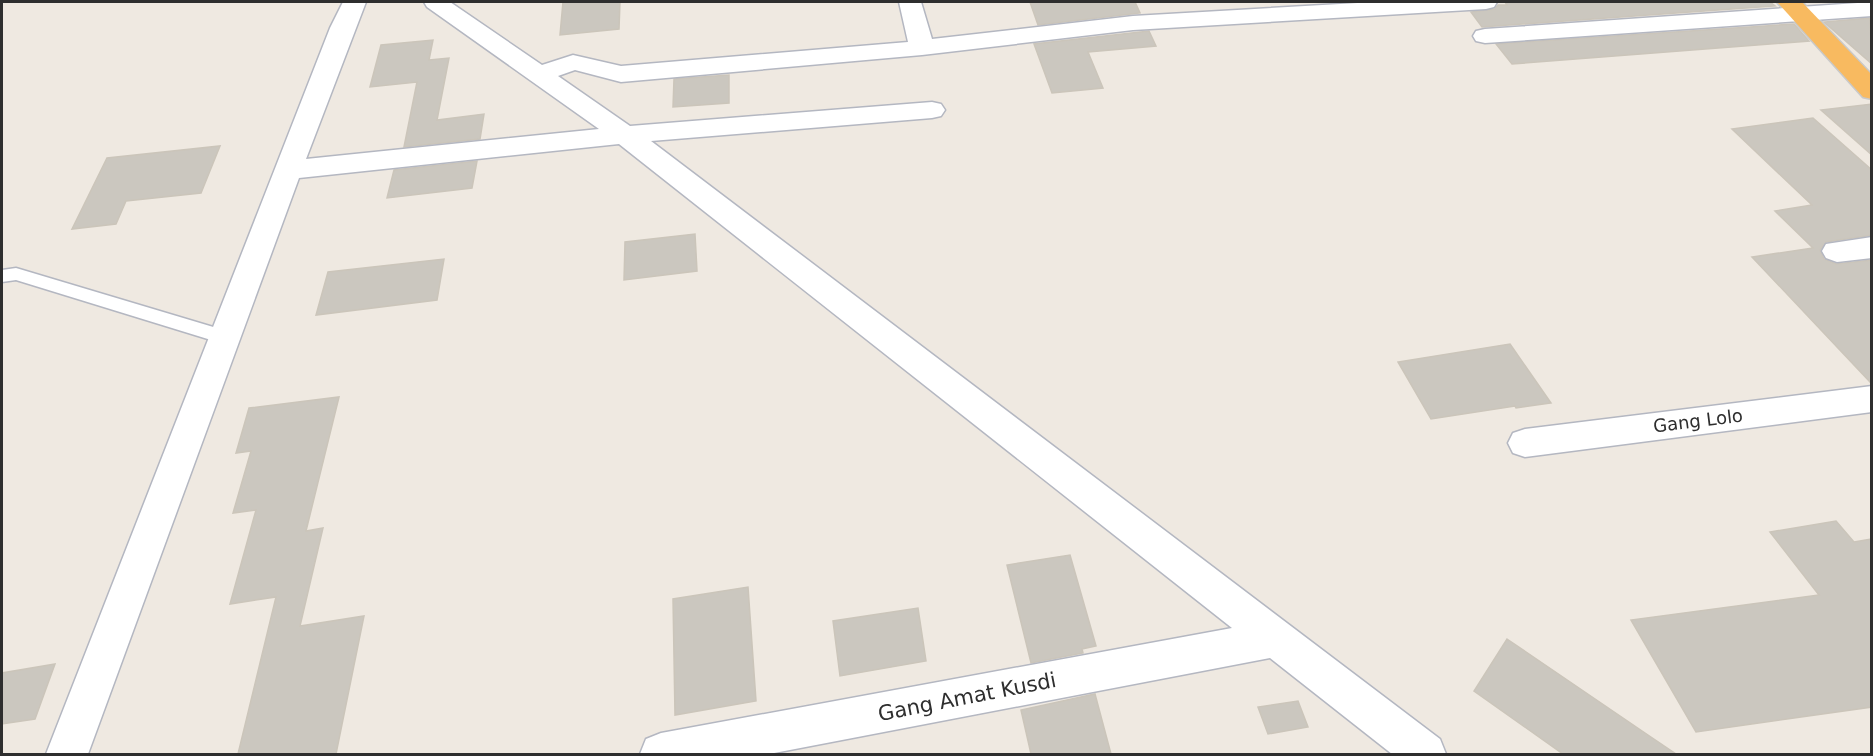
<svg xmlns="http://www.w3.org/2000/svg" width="1873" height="756" viewBox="0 0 1873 756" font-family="'DejaVu Sans',sans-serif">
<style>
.building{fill:#cbc7bf;stroke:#cbc5ba;stroke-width:1.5}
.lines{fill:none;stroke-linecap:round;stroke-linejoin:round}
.service-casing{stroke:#b4b7c1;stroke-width:3}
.minor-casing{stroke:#b4b7c1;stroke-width:3}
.trunk-casing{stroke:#c9c9c9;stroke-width:3}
.service{fill:#fff;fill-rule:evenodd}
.minor{fill:#fff;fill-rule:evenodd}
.trunk{fill:#f8ba60;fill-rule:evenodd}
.labels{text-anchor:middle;stroke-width:4.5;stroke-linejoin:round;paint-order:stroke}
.street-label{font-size:18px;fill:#2e2e2e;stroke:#fff}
.near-street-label{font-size:21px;fill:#2e2e2e;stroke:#fff}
</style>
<rect width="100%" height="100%" fill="#efe9e1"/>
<path class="building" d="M 563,2 L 620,2 L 619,29 L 560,35 Z
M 1030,2 L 1135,2 L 1140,13 L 1038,25 Z
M 1505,2 L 1770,2 L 1775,6 L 1482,27 L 1471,12 L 1495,9 L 1498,5 L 1507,5 Z
M 1870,18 L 1872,64 L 1824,22 Z
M 1794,24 L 1809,41 L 1512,64 L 1496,44 Z
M 1149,31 L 1156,46 L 1088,52 L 1103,88 L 1052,93 L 1034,44 Z
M 433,40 L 429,60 L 449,58 L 437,120 L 484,114 L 480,139 L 404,147 L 417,82 L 370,87 L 381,45 Z
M 729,75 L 729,103 L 673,107 L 674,79 Z
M 1872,104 L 1872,155 L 1821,110 Z
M 1813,118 L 1872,170 L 1872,235 L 1826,242 L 1820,250 L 1824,259 L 1836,264 L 1872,260 L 1872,384 L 1752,257 L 1813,248 L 1775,211 L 1812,205 L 1732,129 Z
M 220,146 L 201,193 L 126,201 L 116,224 L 72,229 L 107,158 Z
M 477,161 L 472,188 L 387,198 L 394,170 Z
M 695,234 L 697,271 L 624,280 L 625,242 Z
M 444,259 L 437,300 L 316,315 L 328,272 Z
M 1510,344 L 1551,403 L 1516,408 L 1515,406 L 1431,419 L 1398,362 Z
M 339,397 L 306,531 L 323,528 L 300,626 L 364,616 L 336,754 L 238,754 L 276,597 L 230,604 L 256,510 L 233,513 L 251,451 L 236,453 L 249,408 Z
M 1836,521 L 1854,542 L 1872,539 L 1872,707 L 1696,732 L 1631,620 L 1819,595 L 1770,532 Z
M 1070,555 L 1096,646 L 1082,649 L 1083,653 L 1031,663 L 1007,565 Z
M 748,587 L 756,701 L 675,715 L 673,599 Z
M 918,608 L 926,661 L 840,676 L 833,621 Z
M 1507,639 L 1648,735 L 1676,754 L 1563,754 L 1474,691 Z
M 55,664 L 35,719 L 2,724 L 2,673 Z
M 1095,694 L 1111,754 L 1031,754 L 1021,710 Z
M 1298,701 L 1308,727 L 1268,734 L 1258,707 Z"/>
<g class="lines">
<g class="service-casing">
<path id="service" d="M 16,268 L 230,332 L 233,337 L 230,342 L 224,344 L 16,280 L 2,282 L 2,270 Z"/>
</g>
<g class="minor-casing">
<path id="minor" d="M 343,2 L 366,2 L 306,159 L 599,129 L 427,7 L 424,2 L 450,2 L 542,65 L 573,55 L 621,66 L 908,42 L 899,2 L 921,2 L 932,39 L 1133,16 L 1375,2 L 1497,2 L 1494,7 L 1486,9 L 1133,30 L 922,55 L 621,82 L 575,70 L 558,76 L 630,126 L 932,102 L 941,104 L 945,110 L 941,116 L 932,118 L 651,141 L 1440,739 L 1446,754 L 1392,754 L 1270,658 L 769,754 L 640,754 L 646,739 L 661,733 L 1232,628 L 619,144 L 299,178 L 88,754 L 46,754 L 330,28 Z
M 1872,2 L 1872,16 L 1485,43 L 1476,41 L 1473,36 L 1476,31 L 1485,29 Z
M 1872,237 L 1872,258 L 1837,262 L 1826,258 L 1822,251 L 1826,244 Z
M 1872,386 L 1872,412 L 1525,457 L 1513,453 L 1508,443 L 1513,433 L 1525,429 Z"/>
</g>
<g class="trunk-casing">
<path id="trunk" d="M 1777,2 L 1802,2 L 1872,75 L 1872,99 L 1863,97 Z"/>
</g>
<use href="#service" class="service"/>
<use href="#minor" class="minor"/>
<use href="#trunk" class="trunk"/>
</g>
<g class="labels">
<g class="street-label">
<text transform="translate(1698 421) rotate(-7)" y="6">Gang Lolo</text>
</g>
<g class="near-street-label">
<text transform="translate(967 697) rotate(-11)" y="7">Gang Amat Kusdi</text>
</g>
</g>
<rect width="1873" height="756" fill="none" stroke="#2e2e2e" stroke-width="6"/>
</svg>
